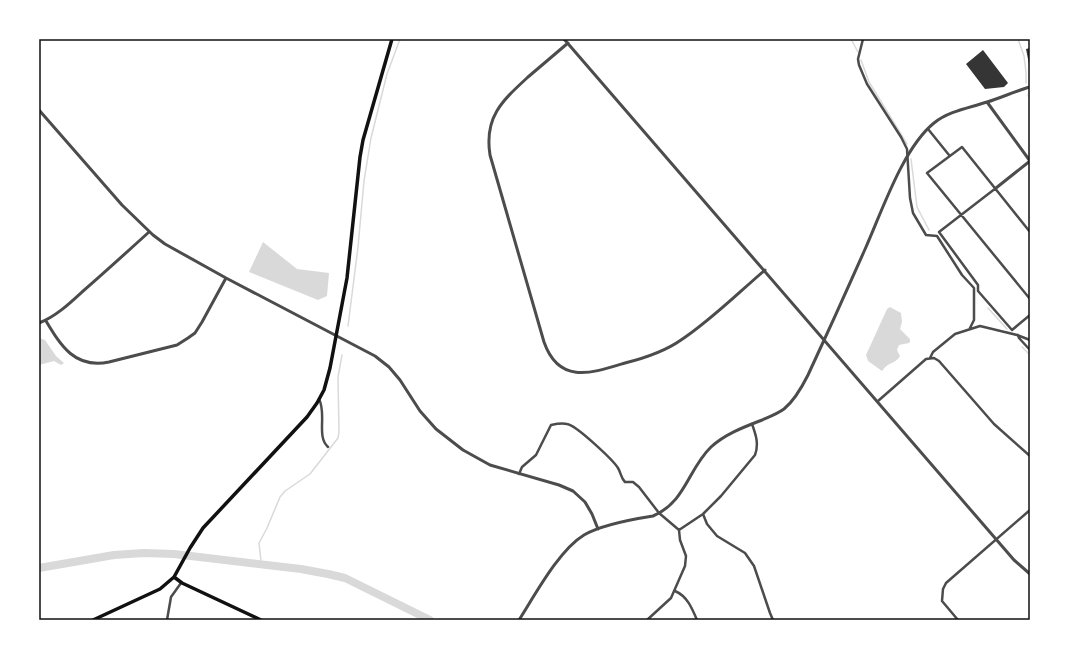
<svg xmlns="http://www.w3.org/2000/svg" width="1069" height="659" viewBox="0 0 1069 659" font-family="Cabin,sans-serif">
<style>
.water{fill:#d9d9d9}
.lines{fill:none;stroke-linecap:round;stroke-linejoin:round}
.stream{stroke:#d9d9d9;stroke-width:1.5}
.river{stroke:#d9d9d9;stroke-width:8}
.building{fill:#353535}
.minor{stroke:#4c4c4c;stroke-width:2.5}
.tertiary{stroke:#4c4c4c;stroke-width:3}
.secondary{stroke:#111;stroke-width:3.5}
.neatline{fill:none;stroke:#111;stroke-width:1.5}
</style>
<rect width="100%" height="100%" fill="#fff"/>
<path class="water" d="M 263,242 L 297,269 L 329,273 L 327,296 L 318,300 L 249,272 Z
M 890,307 L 901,313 L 902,322 L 900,329 L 910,339 L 910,342 L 909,343 L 899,345 L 897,350 L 900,356 C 896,364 889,361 882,371 L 868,361 L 866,355 L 887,309 Z
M 39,338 L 45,340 L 56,356 L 64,363 L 61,365 L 54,361 L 39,365 Z"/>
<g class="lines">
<path class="stream" d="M 851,39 L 858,52
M 1018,39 L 1024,56 L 1026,72 L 1026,83
M 861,60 L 869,82 L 907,144
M 1028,95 L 1030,99
M 911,159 L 917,207 L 929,230
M 988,308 L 1007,329
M 348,326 L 358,247 L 364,181 L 371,138 L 387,74 L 400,39
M 1022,347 L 1030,355
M 266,566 L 261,561 L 259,543 L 267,528 L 280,497 L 285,491 L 310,474 L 338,438 L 339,432 L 338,377 L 342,355"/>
<path class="river" d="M 39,568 L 114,555 L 144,553 L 174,554 L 301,569 L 328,574 L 345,578 L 430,620"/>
</g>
<path class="building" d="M 1030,48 L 1030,64 L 1029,64 L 1026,49 Z
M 983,50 L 1008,83 L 1004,87 L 985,89 L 966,64 Z"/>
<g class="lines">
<path class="minor" d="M 863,39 L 858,59 L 859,65 L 867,84 L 901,137 L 907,149 L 910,198 L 913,213 L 926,235 L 937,236 L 962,275 L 974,288 L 974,320 L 970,328
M 928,129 L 949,155
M 996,188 L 939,232 L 978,285 L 978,291 L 1012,330
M 1030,232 L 962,147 L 927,173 L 1030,299
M 1012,330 L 1030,315
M 1018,335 L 1019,338 L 1030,350
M 930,358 L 933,352 L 955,334 L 980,326 L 1017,335 L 1030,340
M 319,399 C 327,414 316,436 328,447
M 878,401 L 926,359 L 934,358 L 939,361 L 994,424 L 1030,456
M 519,474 L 522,467 L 536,455 L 551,425 C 556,424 562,423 567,424 C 576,425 613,460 618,468 C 621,473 621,478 625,482 L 633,482 L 639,487 L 659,513 L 679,530 L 680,540 L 686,556 L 685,566 L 671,598 L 647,620
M 703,514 L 707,524 L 717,536 L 745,553 L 754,566 L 770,613 L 773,620
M 679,530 L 703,514 L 721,496 L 755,455 C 759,444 756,435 752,424
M 675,591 C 687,596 692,608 697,620
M 167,620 L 171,597 L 181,583
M 958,620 L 942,601 L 943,589 L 946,583 L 1030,510"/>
<path class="tertiary" d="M 564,39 L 1014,560 L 1030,574
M 568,43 C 555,54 541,66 528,77 C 502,101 484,117 490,155 L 544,342 C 559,385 592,373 625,363 C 645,358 664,352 681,340 C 710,321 738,293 765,270
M 987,102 L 1030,161
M 39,110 L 122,205 L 153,235 L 165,244 L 226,278 L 375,356 L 389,367 L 400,380 L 420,411 L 436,429 L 463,450 L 490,465 L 559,485 L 573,491 L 585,502 L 592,514 L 598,529
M 996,188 L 1030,161
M 46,321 C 61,346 75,369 109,362 L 177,345 L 188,338 L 195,333 L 202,322 L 226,278
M 39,323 C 55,317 69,304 82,292 C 105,272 127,252 149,232
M 519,620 C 535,595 559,550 584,535 C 601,525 634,519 653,516 C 686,502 688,469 711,447 C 725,434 744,427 762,420 C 769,417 777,414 784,409 C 795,400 802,387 808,375 C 828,332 847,290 866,247 C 882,211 903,148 934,123 C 949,111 969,108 987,102 C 1001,98 1015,91 1030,87"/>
<path class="secondary" d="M 174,577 L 182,583 L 261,620
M 93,620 L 160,589 L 174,577 L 190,548 L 203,528 L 307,417 L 317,403 L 324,390 L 330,368 L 347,278 L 360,157 L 363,140 L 392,39"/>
</g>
<rect width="1069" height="659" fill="none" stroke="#ffffff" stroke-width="80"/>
<rect x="40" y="40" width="989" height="579" class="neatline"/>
</svg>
